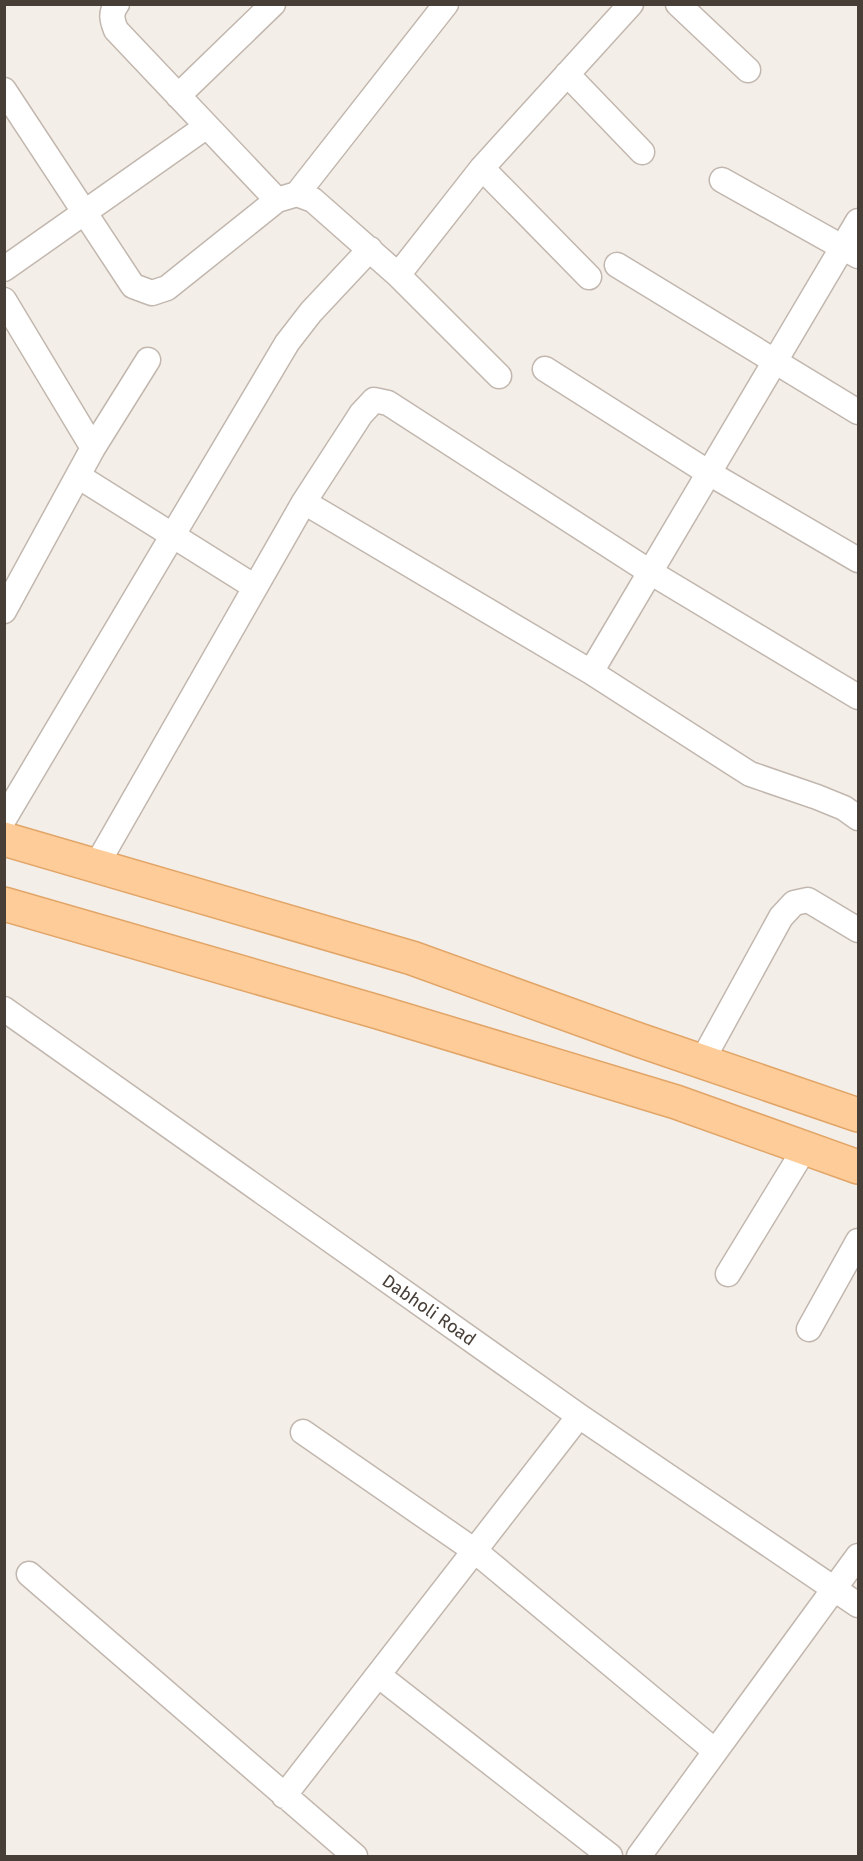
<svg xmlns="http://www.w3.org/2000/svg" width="863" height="1861" viewBox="0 0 863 1861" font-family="'Fira Sans',sans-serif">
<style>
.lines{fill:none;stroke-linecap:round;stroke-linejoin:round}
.street-casing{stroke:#c2b7ae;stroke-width:27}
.primary-casing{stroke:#e2a568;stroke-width:36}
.street{stroke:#fff;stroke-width:24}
.primary{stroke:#fdcc98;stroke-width:33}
.labels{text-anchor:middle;stroke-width:4.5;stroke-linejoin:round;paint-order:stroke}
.street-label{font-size:18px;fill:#473e37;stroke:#fff}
</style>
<rect width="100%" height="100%" fill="#f4eee8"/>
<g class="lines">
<g class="street-casing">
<path id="street" d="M 117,4 C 110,13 112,20 116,30 L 277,200
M 678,4 L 748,70
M 567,74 L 642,152
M 4,90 L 133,286 L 152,293 L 167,288 L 277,200 L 297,194 L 313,200 L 398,275 L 499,376
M 178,96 L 273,4
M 482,168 L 589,277
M 722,180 L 858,256
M 297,194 L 446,4
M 617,265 L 858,412
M 4,269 L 207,126
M 398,275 L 482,168 L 631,4
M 4,300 L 93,448
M 545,369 L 709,473 L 858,560
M 78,476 L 255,587
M 304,502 L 591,672 L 750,774 L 817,797 L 844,808 L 858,818
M 4,611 L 93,448 L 148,360
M 591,672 L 858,221
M 4,819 L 287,343 L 311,312 L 370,249
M 96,866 L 304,502 L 361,414 L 374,400 L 388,403 L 650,572 L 858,697
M 4,1009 L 579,1416 L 858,1605
M 702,1061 L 781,917 L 794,903 L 808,900 L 858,930
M 728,1274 L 805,1148
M 809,1329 L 858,1241
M 303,1432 L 475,1551 L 715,1751
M 29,1574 L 355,1856
M 378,1675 L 610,1856
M 284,1796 L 579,1416
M 639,1856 L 858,1556"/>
</g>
<g class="primary-casing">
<path id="primary" d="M 4,839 L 412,958 L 639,1040 L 858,1115
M 4,904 L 378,1012 L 676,1102 L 858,1167"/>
</g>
<use href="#street" class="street"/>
<use href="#primary" class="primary"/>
</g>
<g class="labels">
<g class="street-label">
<text transform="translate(429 1310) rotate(35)" y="6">Dabholi Road</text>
</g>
</g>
<rect width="863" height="1861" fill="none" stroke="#473e37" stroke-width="12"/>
</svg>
